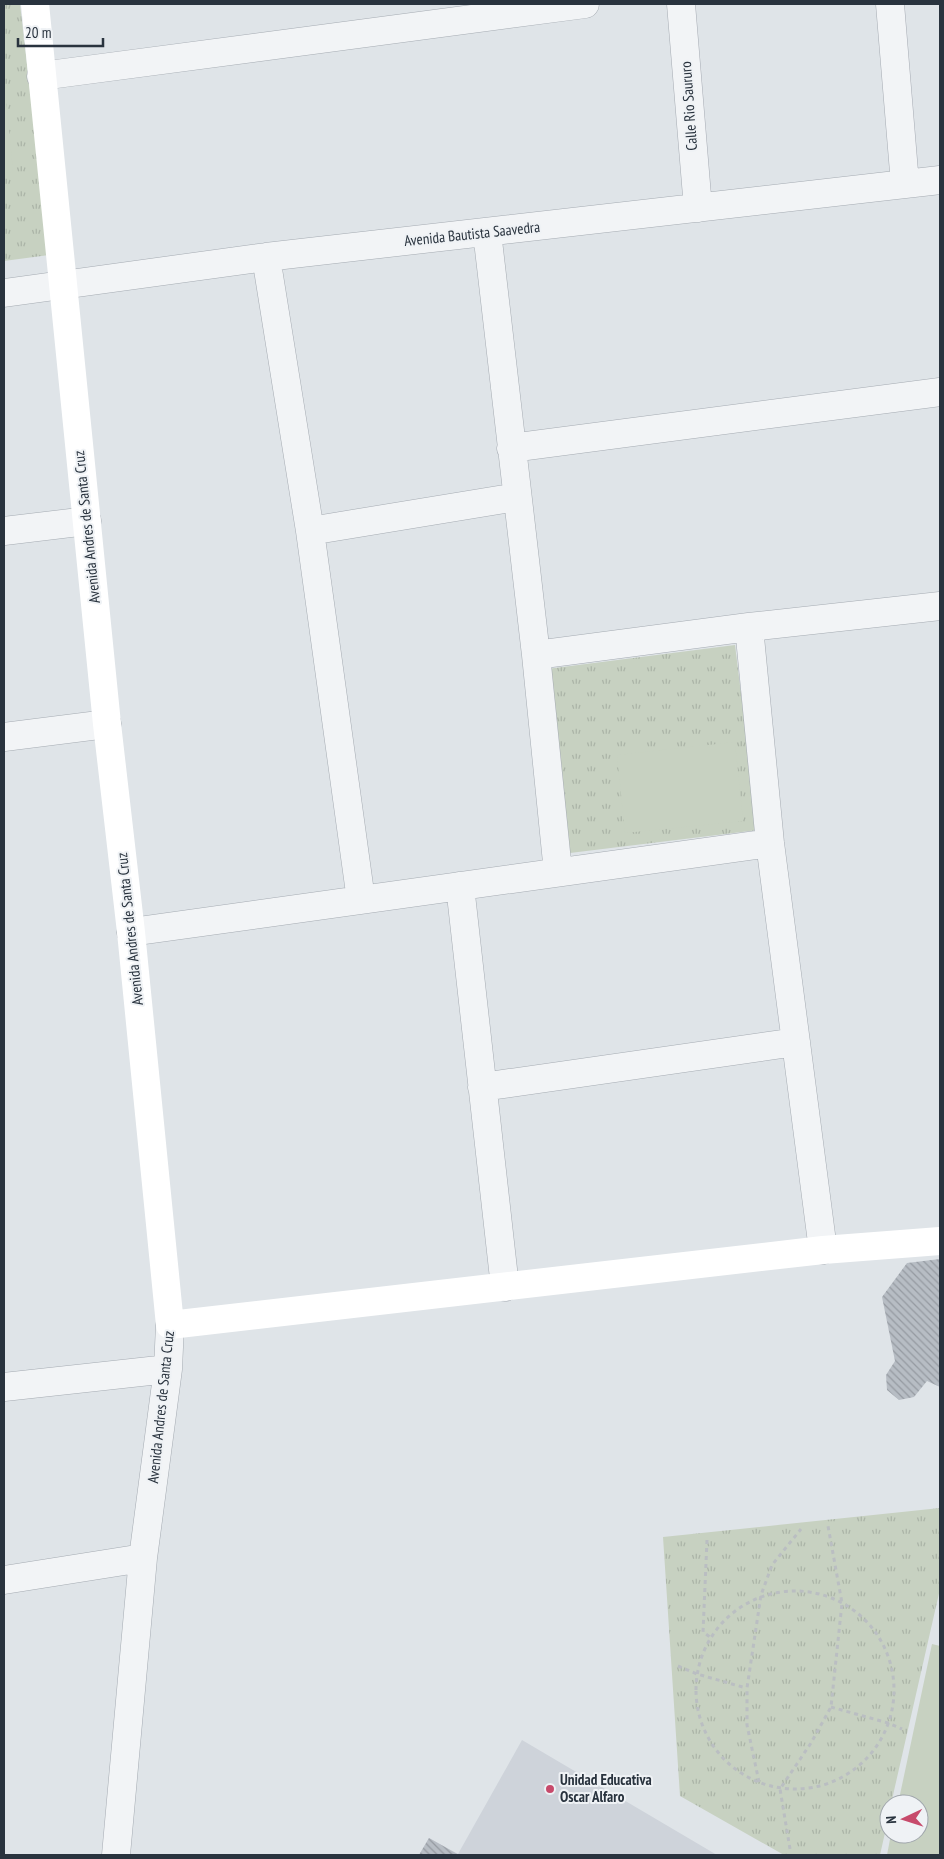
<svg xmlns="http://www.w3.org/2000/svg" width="944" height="1859" viewBox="0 0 944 1859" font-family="'PT Sans Narrow',sans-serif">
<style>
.built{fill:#ced3da}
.park{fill:url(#park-tufts)}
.pitch{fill:#c7d1c1}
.building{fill:url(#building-back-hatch)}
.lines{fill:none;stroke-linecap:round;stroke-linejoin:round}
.street-casing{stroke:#a5abb2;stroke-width:29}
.path{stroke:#babec2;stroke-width:3;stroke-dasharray:4 4;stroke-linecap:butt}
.street{stroke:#f2f4f6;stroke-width:28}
.secondary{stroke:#fff;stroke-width:28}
.poi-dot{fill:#c74a6b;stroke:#eff2f5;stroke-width:2}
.labels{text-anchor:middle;stroke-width:4;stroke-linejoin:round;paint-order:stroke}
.street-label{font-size:15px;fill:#29333e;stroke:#eff2f5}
.poi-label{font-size:15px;font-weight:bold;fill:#29333e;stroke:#eff2f5;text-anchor:start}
</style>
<defs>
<pattern id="park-tufts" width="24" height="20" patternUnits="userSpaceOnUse" patternTransform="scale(1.25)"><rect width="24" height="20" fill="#c7d1c1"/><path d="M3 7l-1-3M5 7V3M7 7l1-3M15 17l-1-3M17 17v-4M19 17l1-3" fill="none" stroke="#abb4a7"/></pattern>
<pattern id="building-back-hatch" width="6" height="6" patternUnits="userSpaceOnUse" patternTransform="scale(1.25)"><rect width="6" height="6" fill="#b7bdc4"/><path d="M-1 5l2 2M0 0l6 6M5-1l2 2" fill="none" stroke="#959aa1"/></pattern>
</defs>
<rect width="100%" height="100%" fill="#dfe4e8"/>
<path class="built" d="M 522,1740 L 717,1855 L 419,1855 L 429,1838 L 458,1854 Z"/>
<path class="park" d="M 4,4 L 20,4 L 49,255 L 4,261 Z
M 735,645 L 758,830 L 570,853 L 547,669 Z
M 940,1508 L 940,1589 L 891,1804 L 889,1804 L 889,1815 L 880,1855 L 784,1855 L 680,1796 L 663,1537 Z"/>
<path class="pitch" d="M 4,76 L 13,172 L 4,173 Z
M 735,742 L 743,821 L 625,833 L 617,755 Z
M 932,1644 L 940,1646 L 940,1855 L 887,1855 L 891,1834 L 919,1834 L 919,1804 L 898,1804 Z"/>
<path class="building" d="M 940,1259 L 940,1387 L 927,1381 L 914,1397 L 899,1400 L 887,1390 L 886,1375 L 895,1361 L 882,1297 L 907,1263 Z
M 429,1838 L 459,1855 L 419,1855 Z"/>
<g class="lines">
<g class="street-casing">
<path id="street" d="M 681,4 L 698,208
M 890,4 L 905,184
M 41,76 L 585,4
M 487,232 L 536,655 L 558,872
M 266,257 L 310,531 L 361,900
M 4,293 L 266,257 L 940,180
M 511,448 L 940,392
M 4,531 L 87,521
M 310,531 L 517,497
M 749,627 L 770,843 L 823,1250
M 536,655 L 749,627 L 940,606
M 4,737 L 107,724
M 460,886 L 505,1287
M 131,932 L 770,843
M 482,1087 L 796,1042
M 4,1387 L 168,1369
M 4,1580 L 143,1558
M 116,1855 L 143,1558 L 168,1369 L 170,1325"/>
</g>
<path class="path" d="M 707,1540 L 703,1632 L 710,1637
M696 1690a99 99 0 1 1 198 0a99 99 0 1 1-198 0Z
M 678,1666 L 697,1674 L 746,1688
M 831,1707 L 888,1723 L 902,1729
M 759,1782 L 747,1725 L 747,1688 L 761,1595 L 772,1565 L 801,1529
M 790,1849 L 780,1789 L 811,1743 L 831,1707 L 842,1603 L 828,1526"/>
<use href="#street" class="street"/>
<path class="secondary" d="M 35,4 L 107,724 L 131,932 L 170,1325 L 823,1250 L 940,1241"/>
</g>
<circle class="poi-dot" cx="550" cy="1789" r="5"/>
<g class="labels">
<g class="street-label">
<text transform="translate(689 106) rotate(-94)" y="5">Calle Rio Saururo</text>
<text transform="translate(472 234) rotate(-6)" y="5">Avenida Bautista Saavedra</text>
<text transform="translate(87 527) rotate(-96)" y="5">Avenida Andres de Santa Cruz</text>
<text transform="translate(130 929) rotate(-96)" y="5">Avenida Andres de Santa Cruz</text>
<text transform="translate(161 1407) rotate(-84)" y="5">Avenida Andres de Santa Cruz</text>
</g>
<g class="poi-label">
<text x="560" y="1785">Unidad Educativa<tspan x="560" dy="17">Oscar Alfaro</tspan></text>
</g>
</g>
<rect width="944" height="1859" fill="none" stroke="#29333e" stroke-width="10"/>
<g transform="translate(904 1819) rotate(266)"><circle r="24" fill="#eff2f5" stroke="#a0a6ac"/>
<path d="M0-4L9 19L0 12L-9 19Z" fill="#c74a6b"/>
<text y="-8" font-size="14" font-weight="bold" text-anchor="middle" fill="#29333e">N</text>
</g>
<path d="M18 38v8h85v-8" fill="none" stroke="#29333e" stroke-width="2.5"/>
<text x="25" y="38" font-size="15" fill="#29333e" stroke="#eff2f5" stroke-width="4" paint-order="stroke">20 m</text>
</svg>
